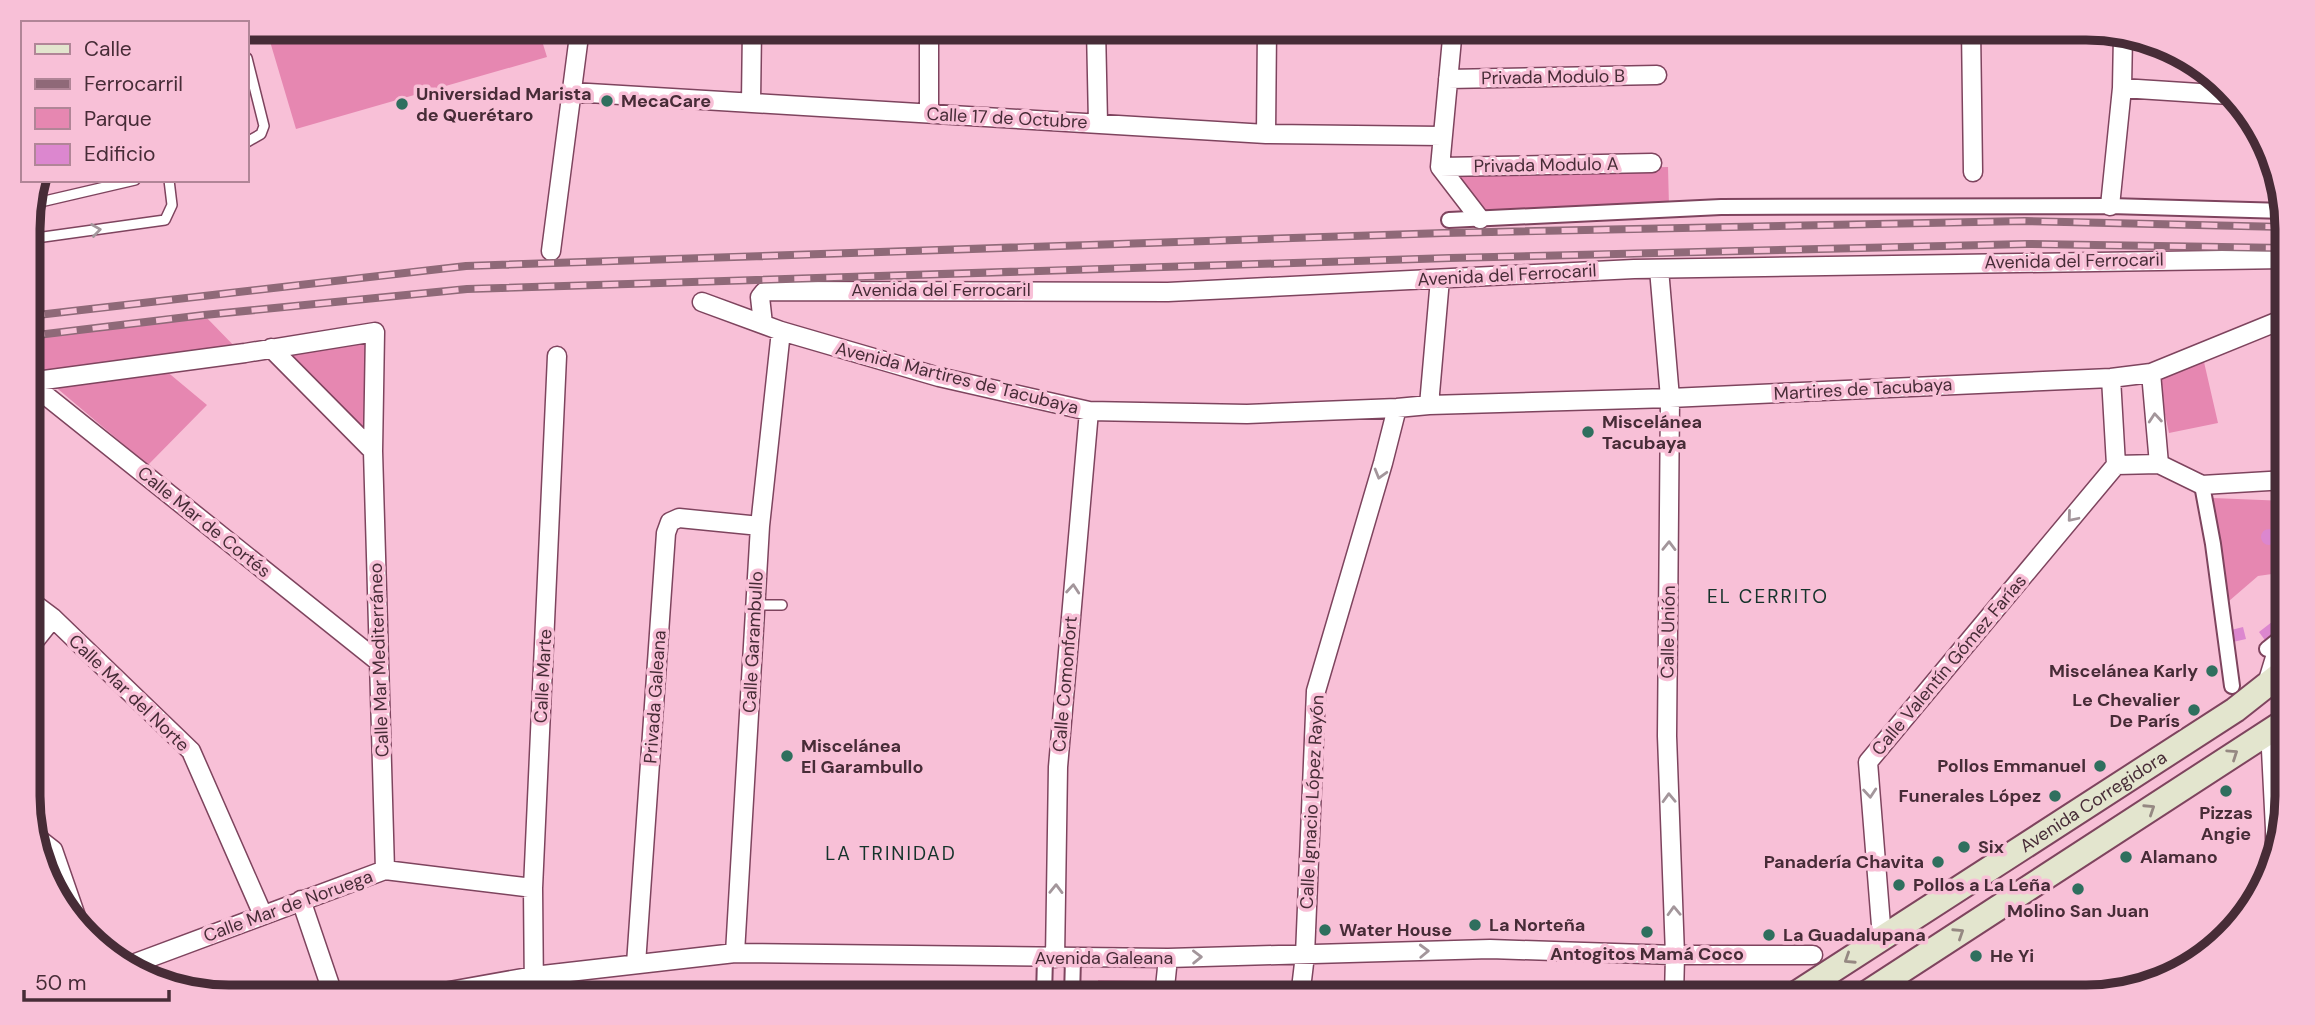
<svg xmlns="http://www.w3.org/2000/svg" width="2315" height="1025" viewBox="0 0 2315 1025" font-family="'DM Sans',sans-serif">
<style>
.green{fill:#e687b1}
.building{fill:#dc87cf}
.lines{fill:none;stroke-linecap:round;stroke-linejoin:round}
.service-casing{stroke:#7e445e;stroke-width:12}
.pedestrian-casing{stroke:#7e445e;stroke-width:18}
.minor-casing{stroke:#7e445e;stroke-width:21}
.secondary-casing{stroke:#7e445e;stroke-width:28}
.service{stroke:#fff;stroke-width:9}
.pedestrian{stroke:#fff;stroke-width:14}
.minor{stroke:#fff;stroke-width:18}
.secondary{stroke:#e3e5ce;stroke-width:24}
.rail-casing{stroke:#8f6978;stroke-width:8}
.rail{stroke:#f8c0d7;stroke-width:5;stroke-dasharray:16;stroke-linecap:butt}
.oneway{stroke:#a3969b}
.oneway2{stroke:#958882}
.poi-dot{fill:#2f6f5e;stroke:#f8c0d7;stroke-width:2.5}
.labels{text-anchor:middle;stroke-width:7;stroke-linejoin:round;paint-order:stroke}
.street-label{font-size:18px;fill:#472c37;stroke:#f8c0d7}
.poi-label{font-size:18px;font-weight:bold;fill:#472c37;stroke:#f8c0d7;text-anchor:start}
.neighbourhood-label{font-size:19px;letter-spacing:2px;fill:#15332b;stroke:#f8c0d7}
.rim{fill:none;stroke:#472c37;stroke-width:9}
</style>
<rect width="100%" height="100%" fill="#f8c0d7"/>
<path class="green" d="M 266,28 L 538,28 L 547,57 L 296,129 Z
M 1668,167 L 1669,206 L 1487,211 L 1451,172 Z
M 204,315 L 241,353 L 159,365 L 207,405 L 148,465 L 46,379 L 29,382 L 29,336 Z
M 372,333 L 370,447 L 272,348 Z
M 2204,362 L 2218,423 L 2169,433 L 2156,373 Z
M 2213,498 L 2286,501 L 2286,572 L 2258,576 L 2229,601 Z
M 1098,980 L 1153,981 L 1153,997 L 1098,997 Z"/>
<path class="building" d="M2261 537a8 8 0 1 1 16 0a8 8 0 1 1-16 0Z
M 2286,611 L 2286,628 L 2267,643 L 2259,632 Z
M 2243,627 L 2246,639 L 2233,642 L 2231,630 Z"/>
<g class="lines">
<g class="service-casing">
<path id="service" d="M 247,58 L 264,126 L 261,134 L 247,142
M 32,204 L 135,180
M 29,239 L 165,220 L 172,205 L 169,180
M 755,605 L 782,605
M 2264,678 L 2271,655 L 2287,642"/>
</g>
<g class="pedestrian-casing">
<path id="pedestrian" d="M 1449,220 L 1721,207 L 2110,206 L 2285,211
M 2202,485 L 2213,544 L 2232,686
M 2267,649 L 2287,633
M 1044,997 L 1045,957
M 1072,997 L 1073,958"/>
</g>
<g class="minor-casing">
<path id="minor" d="M 929,28 L 929,113
M 1096,28 L 1098,123
M 1971,28 L 1973,172
M 1897,30 L 1971,33
M 1448,79 L 1657,75
M 2122,88 L 2230,95
M 572,92 L 1266,134 L 1442,136
M 751,102 L 752,28
M 1266,134 L 1267,28
M 1440,167 L 1652,163
M 1440,167 L 1453,28
M 1440,167 L 1480,219
M 2110,206 L 2122,88 L 2123,35
M 551,251 L 580,28
M 1659,269 L 1670,398 L 1667,736 L 1675,955 L 1674,997
M 702,302 L 781,331 L 939,377 L 1089,411 L 1247,414 L 1397,408 L 1429,405 L 1670,398 L 2111,378 L 2151,373 L 2286,318
M 763,324 L 760,297 L 764,292 L 769,291 L 1168,292 L 1634,269 L 2285,259
M 271,348 L 373,451
M 2151,373 L 2159,464
M 2111,378 L 2116,465
M 29,382 L 245,353 L 375,332 L 373,451 L 385,870
M 29,382 L 379,662
M 1429,405 L 1440,279
M 2116,465 L 2159,464 L 2202,485 L 2286,480
M 29,600 L 53,618 L 191,751 L 263,915
M 29,648 L 53,618
M 2270,730 L 2275,829 L 2275,859
M 35,836 L 53,850 L 79,925
M 301,900 L 334,997
M 1882,938 L 1868,762 L 2116,465
M 735,953 L 760,526 L 781,331
M 1055,958 L 1058,767 L 1089,411
M 636,964 L 666,533 L 670,522 L 679,518 L 760,526
M 130,965 L 385,870 L 533,888
M 416,997 L 534,976 L 735,953 L 1168,958 L 1490,949 L 1675,955 L 1813,955
M 534,997 L 533,888 L 557,356
M 1164,997 L 1168,958
M 1300,997 L 1305,955 L 1316,691 L 1383,463 L 1397,408"/>
</g>
<g class="secondary-casing">
<g id="secondary">
<path id="s1" d="M 1791,997 L 2235,710 L 2287,669"/>
<path d="M 1861,997 L 2287,720"/>
</g>
</g>
<use href="#service" class="service"/>
<use href="#pedestrian" class="pedestrian"/>
<use href="#minor" class="minor"/>
<use href="#secondary" class="secondary"/>
<g class="rail-casing">
<path id="rail" d="M 29,316 L 466,266 L 1444,233 L 2025,221 L 2285,227
M 29,336 L 204,315 L 467,289 L 1450,258 L 2026,244 L 2285,248"/>
</g>
<use href="#rail" class="rail"/>
</g>
<defs><path id="oneway-chevron" d="M-2-3.5L2.5 0L-2 3.5" fill="none" stroke-width="1.6" stroke-linecap="round" stroke-linejoin="round" transform="scale(1.75)"/></defs>
<g class="oneway">
<use href="#oneway-chevron" transform="translate(96 230) rotate(-8)"/>
<use href="#oneway-chevron" transform="translate(2155 418) rotate(-95)"/>
<use href="#oneway-chevron" transform="translate(1380 474) rotate(106)"/>
<use href="#oneway-chevron" transform="translate(2072 517) rotate(130)"/>
<use href="#oneway-chevron" transform="translate(1669 546) rotate(-89)"/>
<use href="#oneway-chevron" transform="translate(1073 589) rotate(-85)"/>
<use href="#oneway-chevron" transform="translate(1870 793) rotate(85)"/>
<use href="#oneway-chevron" transform="translate(1669 798) rotate(-92)"/>
<use href="#oneway-chevron" transform="translate(1056 889) rotate(-89)"/>
<use href="#oneway-chevron" transform="translate(1674 911) rotate(-92)"/>
<use href="#oneway-chevron" transform="translate(1424 951) rotate(-2)"/>
<use href="#oneway-chevron" transform="translate(1197 957) rotate(-1)"/>
</g>
<g class="oneway2">
<use href="#oneway-chevron" transform="translate(2233 754) rotate(-34)"/>
<use href="#oneway-chevron" transform="translate(2150 809) rotate(-33)"/>
<use href="#oneway-chevron" transform="translate(1959 933) rotate(-33)"/>
<use href="#oneway-chevron" transform="translate(1849 959) rotate(147)"/>
</g>
<g class="poi-dot">
<circle cx="607" cy="101" r="7"/>
<circle cx="402" cy="104" r="7"/>
<circle cx="1588" cy="432" r="7"/>
<circle cx="2212" cy="671" r="7"/>
<circle cx="2194" cy="710" r="7"/>
<circle cx="787" cy="756" r="7"/>
<circle cx="2100" cy="766" r="7"/>
<circle cx="2226" cy="791" r="7"/>
<circle cx="2055" cy="796" r="7"/>
<circle cx="1964" cy="847" r="7"/>
<circle cx="2126" cy="857" r="7"/>
<circle cx="1938" cy="862" r="7"/>
<circle cx="1899" cy="885" r="7"/>
<circle cx="2078" cy="889" r="7"/>
<circle cx="1475" cy="925" r="7"/>
<circle cx="1325" cy="930" r="7"/>
<circle cx="1647" cy="932" r="7"/>
<circle cx="1769" cy="935" r="7"/>
<circle cx="1976" cy="956" r="7"/>
</g>
<g class="labels">
<g class="street-label">
<text transform="translate(1553 77) rotate(-1)" y="6">Privada Modulo B</text>
<text transform="translate(1007 118) rotate(3)" y="6">Calle 17 de Octubre</text>
<text transform="translate(1546 165) rotate(-1)" y="6">Privada Modulo A</text>
<text transform="translate(2074 261) rotate(-1)" y="6">Avenida del Ferrocaril</text>
<text transform="translate(1507 275) rotate(-3)" y="6">Avenida del Ferrocaril</text>
<text x="941" y="296">Avenida del Ferrocaril</text>
<text transform="translate(957 378) rotate(14)" y="6">Avenida Martires de Tacubaya</text>
<text transform="translate(1863 389) rotate(-3)" y="6">Martires de Tacubaya</text>
<text transform="translate(204 522) rotate(39)" y="6">Calle Mar de Cortés</text>
<text transform="translate(1668 632) rotate(-89)" y="6">Calle Unión</text>
<text transform="translate(753 642) rotate(-87)" y="6">Calle Garambullo</text>
<text transform="translate(379 660) rotate(-92)" y="6">Calle Mar Mediterráneo</text>
<text transform="translate(1949 665) rotate(-50)" y="6">Calle Valentín Gómez Farías</text>
<text transform="translate(543 676) rotate(-87)" y="6">Calle Marte</text>
<text transform="translate(1065 684) rotate(-85)" y="6">Calle Comonfort</text>
<text transform="translate(129 693) rotate(44)" y="6">Calle Mar del Norte</text>
<text transform="translate(655 697) rotate(-86)" y="6">Privada Galeana</text>
<text dy="6" stroke="none"><textPath href="#s1" startOffset="360">Avenida Corregidora</textPath></text>
<text transform="translate(1312 802) rotate(-87)" y="6">Calle Ignacio López Rayón</text>
<text transform="translate(288 906) rotate(-20)" y="6">Calle Mar de Noruega</text>
<text x="1104" y="964">Avenida Galeana</text>
</g>
<g class="poi-label">
<text x="416" y="100">Universidad Marista<tspan x="416" dy="21">de Querétaro</tspan></text>
<text x="621" y="107">MecaCare</text>
<text x="1602" y="428">Miscelánea<tspan x="1602" dy="21">Tacubaya</tspan></text>
<text x="2198" y="677" text-anchor="end">Miscelánea Karly</text>
<text x="2180" y="706" text-anchor="end">Le Chevalier<tspan x="2180" dy="21">De París</tspan></text>
<text x="801" y="752">Miscelánea<tspan x="801" dy="21">El Garambullo</tspan></text>
<text x="2086" y="772" text-anchor="end">Pollos Emmanuel</text>
<text x="2041" y="802" text-anchor="end">Funerales López</text>
<text x="2226" y="819" text-anchor="middle">Pizzas<tspan x="2226" dy="21">Angie</tspan></text>
<text x="1978" y="853">Six</text>
<text x="2140" y="863">Alamano</text>
<text x="1924" y="868" text-anchor="end">Panadería Chavita</text>
<text x="1913" y="891">Pollos a La Leña</text>
<text x="2078" y="917" text-anchor="middle">Molino San Juan</text>
<text x="1489" y="931">La Norteña</text>
<text x="1339" y="936">Water House</text>
<text x="1783" y="941">La Guadalupana</text>
<text x="1647" y="960" text-anchor="middle">Antogitos Mamá Coco</text>
<text x="1990" y="962">He Yi</text>
</g>
<g class="neighbourhood-label">
<text x="1768" y="603">EL CERRITO</text>
<text x="891" y="860">LA TRINIDAD</text>
</g>
</g>
<path d="M0 0H2315V1025H0ZM229 40H2086A189 189 0 0 1 2275 229V796A189 189 0 0 1 2086 985H229A189 189 0 0 1 40 796V229A189 189 0 0 1 229 40Z" fill="#f8c0d7" fill-rule="evenodd"/>
<path class="rim" d="M229 40H2086A189 189 0 0 1 2275 229V796A189 189 0 0 1 2086 985H229A189 189 0 0 1 40 796V229A189 189 0 0 1 229 40Z"/>
<rect x="21" y="21" width="228" height="161" fill="#f8c0d7" stroke="#b18597" stroke-width="2"/>
<rect x="35" y="44" width="35" height="10" fill="#e3e5ce" stroke="#b18597" stroke-width="2"/>
<text x="84" y="56" font-size="21" fill="#472c37">Calle</text>
<rect x="35" y="79" width="35" height="10" fill="#8f6978" stroke="#b18597" stroke-width="2"/>
<text x="84" y="91" font-size="21" fill="#472c37">Ferrocarril</text>
<rect x="35" y="108" width="35" height="21" fill="#e687b1" stroke="#b18597" stroke-width="2"/>
<text x="84" y="126" font-size="21" fill="#472c37">Parque</text>
<rect x="35" y="144" width="35" height="21" fill="#dc87cf" stroke="#b18597" stroke-width="2"/>
<text x="84" y="161" font-size="21" fill="#472c37">Edificio</text>
<path d="M24 990v10h145v-10" fill="none" stroke="#472c37" stroke-width="3.5"/>
<text x="35" y="990" font-size="21" fill="#472c37" stroke="#f8c0d7" stroke-width="5" paint-order="stroke">50 m</text>
</svg>
